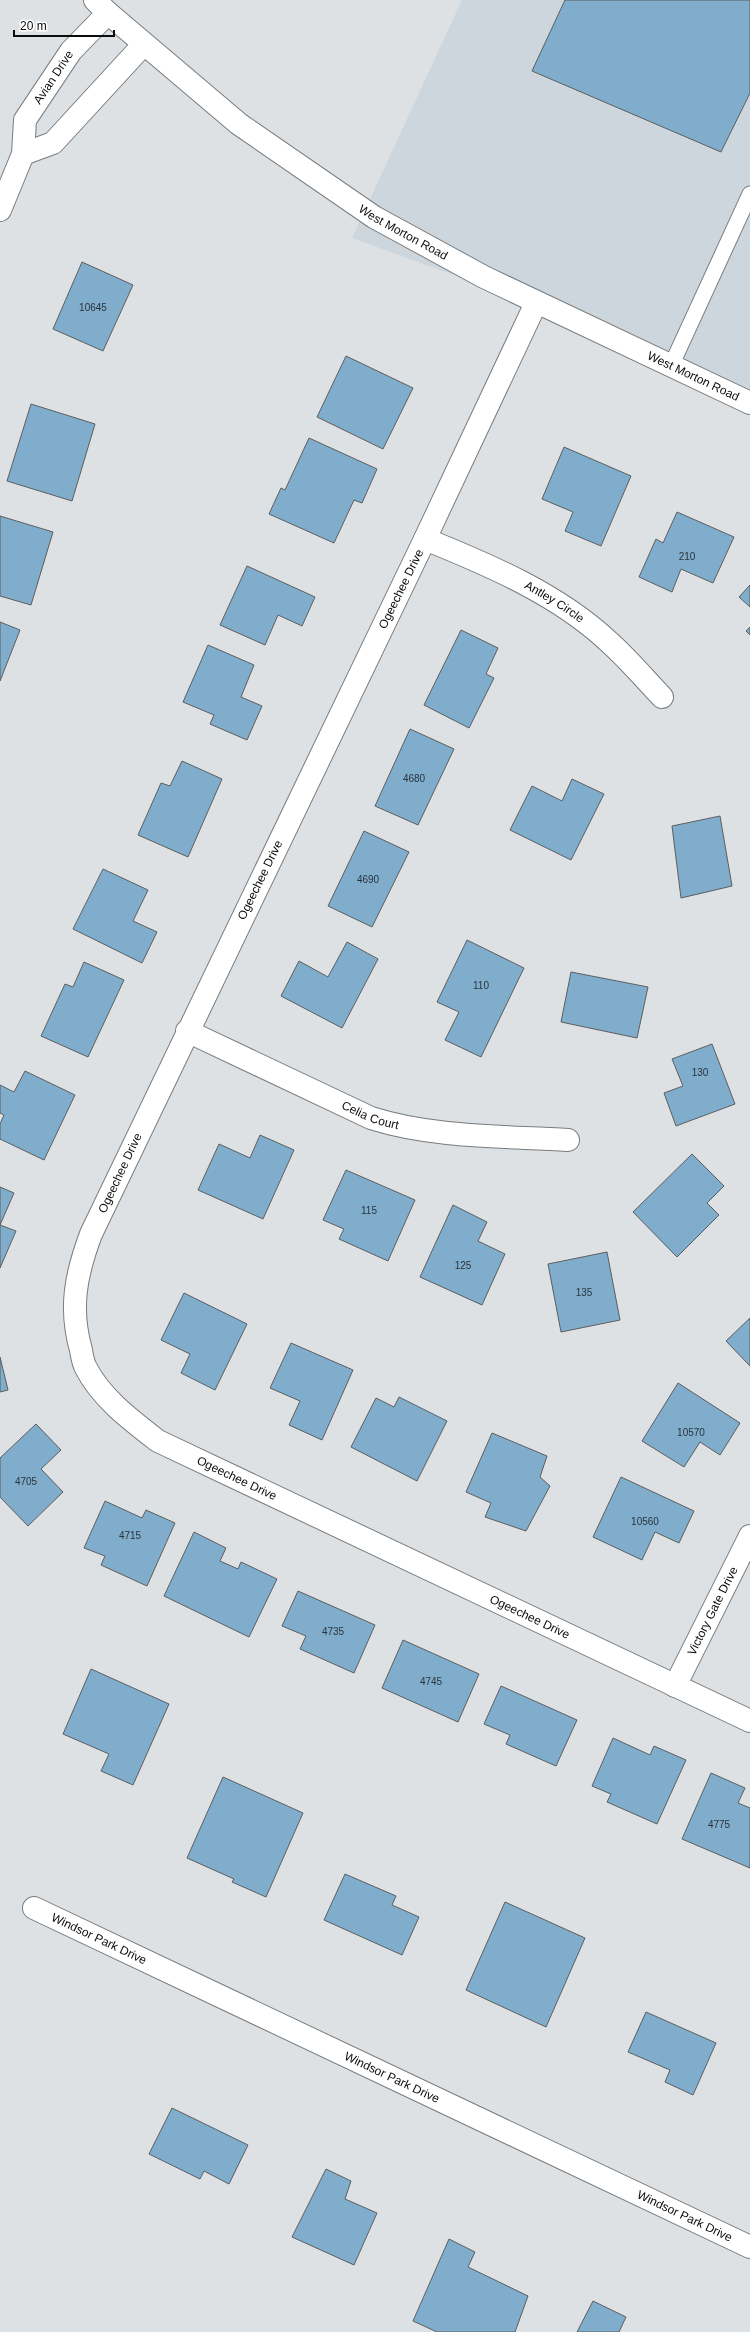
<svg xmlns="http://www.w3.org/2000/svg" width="750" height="2332" viewBox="0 0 750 2332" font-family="Arial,sans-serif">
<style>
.built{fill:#cdd6dd}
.building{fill:#81adcd;stroke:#5b5e5f}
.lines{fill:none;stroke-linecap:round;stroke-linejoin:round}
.service-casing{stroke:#797c7e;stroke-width:17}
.minor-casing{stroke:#797c7e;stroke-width:24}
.service{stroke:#fff;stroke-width:15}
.minor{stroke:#fff;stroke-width:22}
.labels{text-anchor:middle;stroke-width:3.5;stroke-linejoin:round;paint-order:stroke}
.number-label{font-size:10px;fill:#28343c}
.street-label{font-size:12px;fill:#0b0c0c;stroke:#fff}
</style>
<rect width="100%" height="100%" fill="#dee1e3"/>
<path class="built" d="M 462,0 L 750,0 L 750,400 L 520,299 L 352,238 Z"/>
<path class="building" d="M 565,0 L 750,0 L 750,93 L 721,152 L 532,71 Z
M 82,262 L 133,285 L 103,351 L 53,329 Z
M 346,356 L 413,388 L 383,449 L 317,417 Z
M 31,404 L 95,424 L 72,501 L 7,481 Z
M 309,438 L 377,469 L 362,503 L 354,500 L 334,543 L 269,514 L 281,488 L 285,490 Z
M 564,447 L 631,476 L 601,546 L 565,531 L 573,512 L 542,499 Z
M 677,512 L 734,537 L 713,583 L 681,569 L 672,592 L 639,577 L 656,539 L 663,543 Z
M 0,516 L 53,532 L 31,605 L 0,596 Z
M 247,566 L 315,597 L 302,626 L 278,615 L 265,645 L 220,625 Z
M 750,585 L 750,607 L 739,597 Z
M 0,622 L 20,630 L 0,681 Z
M 750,627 L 750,635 L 746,631 Z
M 461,630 L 498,648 L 486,674 L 494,678 L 469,728 L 424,705 Z
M 208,645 L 254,665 L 241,697 L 262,706 L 247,740 L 210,724 L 214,715 L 183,702 Z
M 410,729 L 454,749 L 418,825 L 375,806 Z
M 182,761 L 222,779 L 188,857 L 138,835 L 161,783 L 170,786 Z
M 572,779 L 604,794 L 571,860 L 510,830 L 532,786 L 562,801 Z
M 720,816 L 732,886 L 681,898 L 672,826 Z
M 364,831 L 409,852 L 372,927 L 328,906 Z
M 103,869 L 148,890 L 133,921 L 157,932 L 142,963 L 73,929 Z
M 467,940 L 524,968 L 481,1057 L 445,1040 L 459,1012 L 437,1002 Z
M 347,942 L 378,959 L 342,1028 L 281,996 L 299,961 L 328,977 Z
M 84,962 L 124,980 L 88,1057 L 41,1036 L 65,984 L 73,987 Z
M 571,972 L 648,987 L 637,1038 L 561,1022 Z
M 712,1044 L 735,1104 L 676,1126 L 664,1093 L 683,1086 L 672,1059 Z
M 25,1071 L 75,1095 L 44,1160 L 0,1139 L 0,1124 L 4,1115 L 0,1113 L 0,1085 L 14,1092 Z
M 260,1135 L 294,1150 L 263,1219 L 198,1190 L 219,1144 L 250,1158 Z
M 692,1154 L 724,1186 L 707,1203 L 719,1215 L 677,1257 L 633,1212 Z
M 346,1170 L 415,1200 L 388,1261 L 339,1239 L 344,1229 L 323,1220 Z
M 0,1187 L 14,1193 L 0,1225 L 16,1231 L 0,1268 Z
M 453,1205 L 487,1222 L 478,1241 L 505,1254 L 482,1305 L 420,1277 Z
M 607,1252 L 620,1320 L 561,1332 L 548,1264 Z
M 184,1293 L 247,1324 L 215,1390 L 181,1373 L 190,1354 L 161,1340 Z
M 750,1318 L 750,1366 L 726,1341 Z
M 291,1343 L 353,1370 L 322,1440 L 289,1425 L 300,1401 L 270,1388 Z
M 0,1357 L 8,1390 L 0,1392 Z
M 678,1383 L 740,1423 L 720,1455 L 700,1442 L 684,1467 L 642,1441 Z
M 399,1397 L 447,1421 L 417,1481 L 351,1447 L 376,1398 L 394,1407 Z
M 36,1424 L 61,1450 L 41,1469 L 63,1492 L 28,1526 L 0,1497 L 0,1458 Z
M 492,1433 L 547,1456 L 540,1477 L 550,1486 L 526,1531 L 485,1517 L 491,1503 L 466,1492 Z
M 621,1477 L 694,1511 L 679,1543 L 655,1532 L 642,1560 L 593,1537 Z
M 105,1501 L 142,1518 L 146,1510 L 175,1523 L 147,1586 L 101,1565 L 105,1556 L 84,1548 Z
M 194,1532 L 226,1548 L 220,1561 L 238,1569 L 241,1562 L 277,1579 L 249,1637 L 164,1596 Z
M 298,1591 L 375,1625 L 354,1673 L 300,1649 L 306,1636 L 282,1626 Z
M 403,1640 L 479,1674 L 458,1722 L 382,1688 Z
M 91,1669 L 169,1704 L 133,1785 L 101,1771 L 109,1754 L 63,1734 Z
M 501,1686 L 577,1720 L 556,1766 L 506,1744 L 510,1735 L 484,1724 Z
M 613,1738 L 650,1755 L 654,1746 L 686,1760 L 657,1824 L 607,1802 L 611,1794 L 592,1786 Z
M 711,1773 L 745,1788 L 738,1803 L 750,1808 L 750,1868 L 682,1839 Z
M 223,1777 L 303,1813 L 266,1897 L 232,1882 L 234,1879 L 187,1858 Z
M 345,1874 L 396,1896 L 392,1905 L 419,1917 L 402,1955 L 324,1920 Z
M 505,1902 L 585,1938 L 546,2027 L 466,1990 Z
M 646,2012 L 716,2043 L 693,2095 L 665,2082 L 670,2070 L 628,2052 Z
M 172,2108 L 248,2145 L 229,2184 L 204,2171 L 200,2179 L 149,2154 Z
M 326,2169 L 351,2181 L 345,2199 L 377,2213 L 354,2265 L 292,2237 Z
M 449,2239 L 475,2252 L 468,2267 L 528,2296 L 515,2332 L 437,2332 L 413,2321 Z
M 593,2301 L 626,2317 L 619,2332 L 577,2332 Z"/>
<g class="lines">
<g class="service-casing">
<path id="service" d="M 671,366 L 750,194"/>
</g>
<g class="minor-casing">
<g id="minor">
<path id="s1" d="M 95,0 L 108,13 L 239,124 L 374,217 L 484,277 L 750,403"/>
<path d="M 23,154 L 53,143 L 144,44"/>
<path id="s2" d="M 0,210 L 23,154 L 25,120 L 71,51 L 108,13"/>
<path id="s3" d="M 536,303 L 425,539 L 91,1234 C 76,1274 69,1308 81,1350 C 82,1356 83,1363 86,1368 C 101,1398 132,1421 158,1441 L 750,1721"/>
<path id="s4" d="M 425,539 C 489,565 558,594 609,642 C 628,659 644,678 662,697"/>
<path id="s5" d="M 187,1031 L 371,1118 C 434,1138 503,1136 568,1140"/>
<path id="s6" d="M 675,1686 L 750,1536"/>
<path id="s7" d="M 34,1908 L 750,2247"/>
</g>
</g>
<use href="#service" class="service"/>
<use href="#minor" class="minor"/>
</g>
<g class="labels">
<g class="number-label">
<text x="93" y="311">10645</text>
<text x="687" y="560">210</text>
<text x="414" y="782">4680</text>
<text x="368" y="883">4690</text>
<text x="481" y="989">110</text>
<text x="700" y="1076">130</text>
<text x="369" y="1214">115</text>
<text x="463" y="1269">125</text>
<text x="584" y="1296">135</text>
<text x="691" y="1436">10570</text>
<text x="26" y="1485">4705</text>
<text x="645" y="1525">10560</text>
<text x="130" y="1539">4715</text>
<text x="333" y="1635">4735</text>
<text x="431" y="1685">4745</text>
<text x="719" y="1828">4775</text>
</g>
<g class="street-label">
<text dy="4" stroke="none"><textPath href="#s2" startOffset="146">Avian Drive</textPath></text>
<text dy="4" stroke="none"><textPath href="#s1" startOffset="387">West Morton Road</textPath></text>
<text dy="4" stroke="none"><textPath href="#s1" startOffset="711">West Morton Road</textPath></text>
<text transform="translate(401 589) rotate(-64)" y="4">Ogeechee Drive</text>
<text dy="4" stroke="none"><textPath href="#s4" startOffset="144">Antley Circle</textPath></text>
<text transform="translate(260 880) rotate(-64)" y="4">Ogeechee Drive</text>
<text dy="4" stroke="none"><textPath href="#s5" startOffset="202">Celia Court</textPath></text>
<text transform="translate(120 1173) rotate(-65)" y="4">Ogeechee Drive</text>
<text dy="4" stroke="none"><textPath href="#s3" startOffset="1360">Ogeechee Drive</textPath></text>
<text dy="4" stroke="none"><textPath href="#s6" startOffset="84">Victory Gate Drive</textPath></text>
<text dy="4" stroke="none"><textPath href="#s3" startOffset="1684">Ogeechee Drive</textPath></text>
<text dy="4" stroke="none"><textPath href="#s7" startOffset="72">Windsor Park Drive</textPath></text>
<text dy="4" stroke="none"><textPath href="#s7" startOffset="396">Windsor Park Drive</textPath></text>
<text dy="4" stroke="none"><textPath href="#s7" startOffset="720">Windsor Park Drive</textPath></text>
</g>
</g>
<path d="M14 30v6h100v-6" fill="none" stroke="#0b0c0c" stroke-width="2"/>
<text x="20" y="30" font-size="12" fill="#0b0c0c" stroke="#ffffff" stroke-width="3" paint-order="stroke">20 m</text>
</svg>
